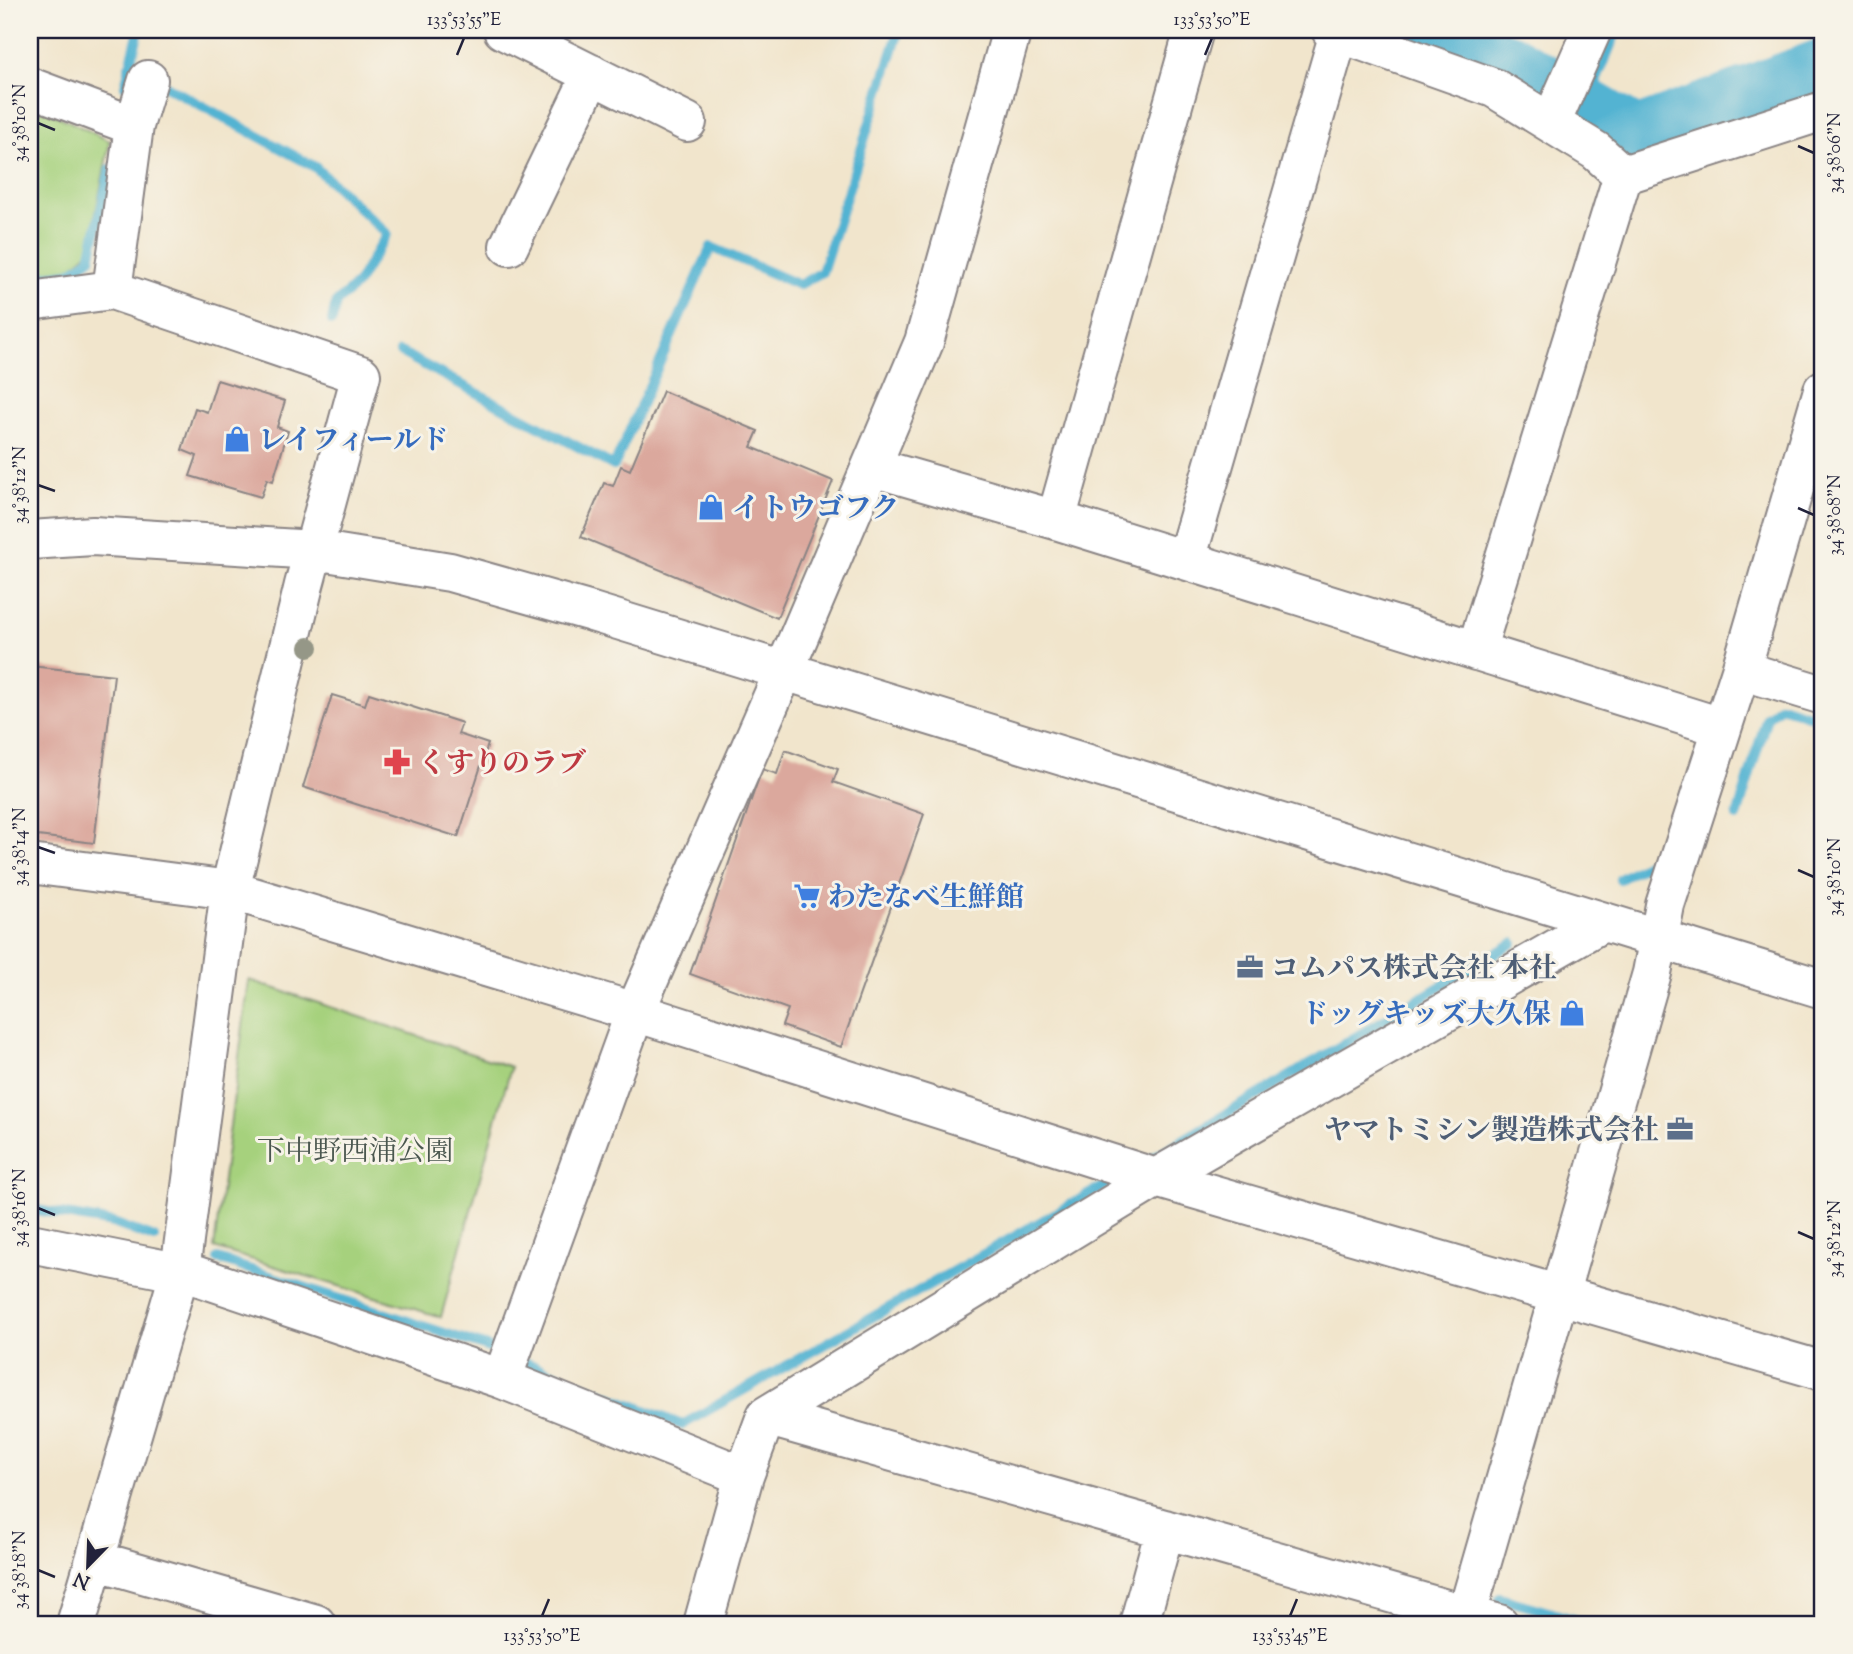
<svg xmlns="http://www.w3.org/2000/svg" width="1853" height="1654" viewBox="0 0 1853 1654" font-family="'Sorts Mill Goudy','Noto Serif JP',serif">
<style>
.green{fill:#a6d17d;stroke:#647a5c;stroke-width:2}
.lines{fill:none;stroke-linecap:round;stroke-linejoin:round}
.stream{stroke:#53b3d2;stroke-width:10}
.river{stroke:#53b3d2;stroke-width:65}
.building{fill:#dba89d}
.minor-casing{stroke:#8a8484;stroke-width:42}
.minor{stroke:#fff;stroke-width:38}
.tree{fill:#959787}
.ticks{fill:none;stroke:#22223b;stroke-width:2.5}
.labels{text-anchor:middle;stroke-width:6;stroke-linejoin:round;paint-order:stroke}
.shop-label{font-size:28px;font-weight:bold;fill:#366cbe;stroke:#f7f3e8;text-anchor:start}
.health-label{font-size:28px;font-weight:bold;fill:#be3a42;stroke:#f7f3e8;text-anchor:start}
.service-label{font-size:28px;font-weight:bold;fill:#4e5e75;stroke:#f7f3e8;text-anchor:start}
.park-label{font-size:28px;fill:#4a574f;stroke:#f7f3e8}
.neatline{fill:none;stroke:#22223b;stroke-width:2.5}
.ticks-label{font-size:18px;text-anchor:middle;fill:#22223b}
</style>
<rect width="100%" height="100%" fill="#f7f3e8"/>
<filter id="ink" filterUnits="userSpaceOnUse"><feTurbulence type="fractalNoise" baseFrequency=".0143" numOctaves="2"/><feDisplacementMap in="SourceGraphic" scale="14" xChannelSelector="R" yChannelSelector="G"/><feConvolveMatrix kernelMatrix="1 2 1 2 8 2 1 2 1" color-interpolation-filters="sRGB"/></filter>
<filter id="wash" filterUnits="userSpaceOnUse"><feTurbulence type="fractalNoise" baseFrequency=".00686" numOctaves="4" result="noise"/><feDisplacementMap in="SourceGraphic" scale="28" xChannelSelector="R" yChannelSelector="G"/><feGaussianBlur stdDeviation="1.57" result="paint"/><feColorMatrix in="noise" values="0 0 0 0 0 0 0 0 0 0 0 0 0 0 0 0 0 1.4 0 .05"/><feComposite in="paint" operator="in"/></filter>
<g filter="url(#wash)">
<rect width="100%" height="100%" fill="#f1e5cc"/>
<path class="green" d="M 30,105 L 35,105 L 110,141 L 88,253 L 70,269 L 30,274 Z
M 249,980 L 511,1067 L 441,1317 L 214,1248 Z"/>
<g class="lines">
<path class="stream" d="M 129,66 L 315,167 L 387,234 L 357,284 L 336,303 L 332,321
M 125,86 L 139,30
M 1585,109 L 1617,30
M 30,278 L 70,273 L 90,259 L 110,169
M 400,352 L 614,466 L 711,247 L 799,285 L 822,272 L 899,31
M 1737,817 L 1767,717 L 1781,706 L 1823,720
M 1620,879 L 1659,858
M 1144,1163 L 1513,943
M 30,1209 L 113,1223 L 154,1238
M 218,1259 L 484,1346 L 682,1425 L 1121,1176
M 1500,1598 L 1590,1624"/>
<path class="river" d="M 1402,30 L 1508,66 L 1636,140 L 1823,71"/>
</g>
<g id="blocks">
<path class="building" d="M 217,380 L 285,401 L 277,427 L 288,431 L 273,481 L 267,479 L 261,497 L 190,476 L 197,456 L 182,450 L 195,408 L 207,412 Z
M 663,391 L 758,431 L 751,447 L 833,481 L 777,618 L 581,537 L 604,483 L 613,486 L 621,466 L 630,470 Z
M 30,666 L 114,675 L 94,843 L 30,835 Z
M 369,693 L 462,723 L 458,734 L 488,744 L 458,837 L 303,787 L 332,695 L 365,705 Z
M 785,750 L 838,769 L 833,782 L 924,814 L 841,1047 L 782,1026 L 788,1009 L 690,974 L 762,769 L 777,774 Z"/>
</g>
</g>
<g filter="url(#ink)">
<use href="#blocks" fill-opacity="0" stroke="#8a8484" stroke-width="2"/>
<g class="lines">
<g class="minor-casing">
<path id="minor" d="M 503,30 L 687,122
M 1331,30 L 1494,88 L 1596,151 L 1623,175
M 30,87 L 134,126 L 112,290
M 1551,123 L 1592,30
M 134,126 L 148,80
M 1623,175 L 1823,111
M 509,246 L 592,74
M 30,301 L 112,290 L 361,375 L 304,585 L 230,890 L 180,1271 L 76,1624
M 872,467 L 1056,520 L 1721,727
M 1056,520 L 1194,30
M 30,540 L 93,536 L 314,550 L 450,572 L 592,612 L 1823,989
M 1186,560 L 1339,33
M 1476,651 L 1623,175
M 1741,670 L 1823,695
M 30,864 L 230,890 L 635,1012 L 1156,1178 L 1823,1371
M 30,1243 L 197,1276 L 502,1379 L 744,1476
M 502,1379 L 635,1012 L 797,641 L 924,342 L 1012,30
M 766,1416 L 1499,1624
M 95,1560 L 316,1624
M 703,1624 L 744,1476 L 766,1416 L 1156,1178 L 1601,923
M 1139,1624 L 1165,1529
M 1464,1624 L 1652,973 L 1665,905 L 1741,670 L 1823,390"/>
</g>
<use href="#minor" class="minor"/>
</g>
<circle class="tree" cx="309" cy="647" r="10"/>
</g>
<path class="ticks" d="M 457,55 L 464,38M 1205,55 L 1212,38M 38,123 L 55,130M 1798,146 L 1814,153M 38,485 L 55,491M 1798,508 L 1814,515M 38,847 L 55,853M 1798,870 L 1814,877M 38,1208 L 55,1215M 1798,1232 L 1814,1239M 38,1570 L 55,1577M 542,1616 L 549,1599M 1290,1616 L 1297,1599"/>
<defs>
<g id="shop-bare" transform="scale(2.1)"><path d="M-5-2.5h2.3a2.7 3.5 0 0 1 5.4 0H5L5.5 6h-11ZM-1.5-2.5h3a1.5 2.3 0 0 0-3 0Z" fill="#3f7fe0" stroke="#f7f3e8" stroke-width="2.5" paint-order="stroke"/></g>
<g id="pharmacy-bare" transform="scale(2.1)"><path d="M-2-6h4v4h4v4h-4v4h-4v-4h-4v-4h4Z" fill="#e0444e" stroke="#f7f3e8" stroke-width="2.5" paint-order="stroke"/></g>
<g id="supermarket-bare" transform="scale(2.1)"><path d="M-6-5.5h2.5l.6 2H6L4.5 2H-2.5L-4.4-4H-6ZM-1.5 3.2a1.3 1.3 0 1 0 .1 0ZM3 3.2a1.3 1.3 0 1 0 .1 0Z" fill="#3f7fe0" stroke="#f7f3e8" stroke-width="2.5" paint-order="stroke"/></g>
<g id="office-bare" transform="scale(2.1)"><path d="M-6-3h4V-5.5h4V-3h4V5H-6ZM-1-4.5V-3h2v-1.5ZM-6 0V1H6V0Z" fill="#5c6f8a" stroke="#f7f3e8" stroke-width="2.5" paint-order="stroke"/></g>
</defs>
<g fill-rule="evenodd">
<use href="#shop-bare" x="237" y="439"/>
<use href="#shop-bare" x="711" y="507"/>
<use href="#pharmacy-bare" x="397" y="762"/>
<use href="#supermarket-bare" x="807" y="896"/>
<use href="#office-bare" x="1250" y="967"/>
<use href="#shop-bare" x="1572" y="1013"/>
<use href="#office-bare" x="1680" y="1129"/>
</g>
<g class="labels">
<g class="shop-label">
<text x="258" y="449">レイフィールド</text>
<text x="732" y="517">イトウゴフク</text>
<text x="828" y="906">わたなべ生鮮館</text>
<text x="1551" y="1023" text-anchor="end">ドッグキッズ大久保</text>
</g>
<g class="health-label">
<text x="418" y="772">くすりのラブ</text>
</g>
<g class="service-label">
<text x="1271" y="977">コムパス株式会社 本社</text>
<text x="1659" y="1139" text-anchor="end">ヤマトミシン製造株式会社</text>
</g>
<g class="park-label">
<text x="355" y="1160">下中野西浦公園</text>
</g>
</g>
<rect width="1853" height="1654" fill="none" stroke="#f7f3e8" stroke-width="77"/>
<g transform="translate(88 1566) rotate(203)" stroke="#f7f3e8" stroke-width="5" paint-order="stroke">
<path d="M0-5L12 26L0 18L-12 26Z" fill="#22223b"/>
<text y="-10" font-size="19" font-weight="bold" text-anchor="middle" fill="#22223b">N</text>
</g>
<rect x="38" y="38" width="1776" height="1578" class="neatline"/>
<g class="ticks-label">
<text x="464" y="25">133°53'55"E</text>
<text x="1212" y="25">133°53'50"E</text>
<text transform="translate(19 123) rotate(-90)" y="6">34°38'10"N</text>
<text transform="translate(1834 153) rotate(-90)" y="6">34°38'06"N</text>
<text transform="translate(19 485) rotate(-90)" y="6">34°38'12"N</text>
<text transform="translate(1834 515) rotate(-90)" y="6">34°38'08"N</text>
<text transform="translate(19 847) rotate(-90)" y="6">34°38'14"N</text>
<text transform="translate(1834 877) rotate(-90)" y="6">34°38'10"N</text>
<text transform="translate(19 1208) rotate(-90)" y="6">34°38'16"N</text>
<text transform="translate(1834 1239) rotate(-90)" y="6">34°38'12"N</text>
<text transform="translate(19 1570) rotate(-90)" y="6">34°38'18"N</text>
<text x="542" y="1641">133°53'50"E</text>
<text x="1290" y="1641">133°53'45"E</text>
</g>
</svg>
